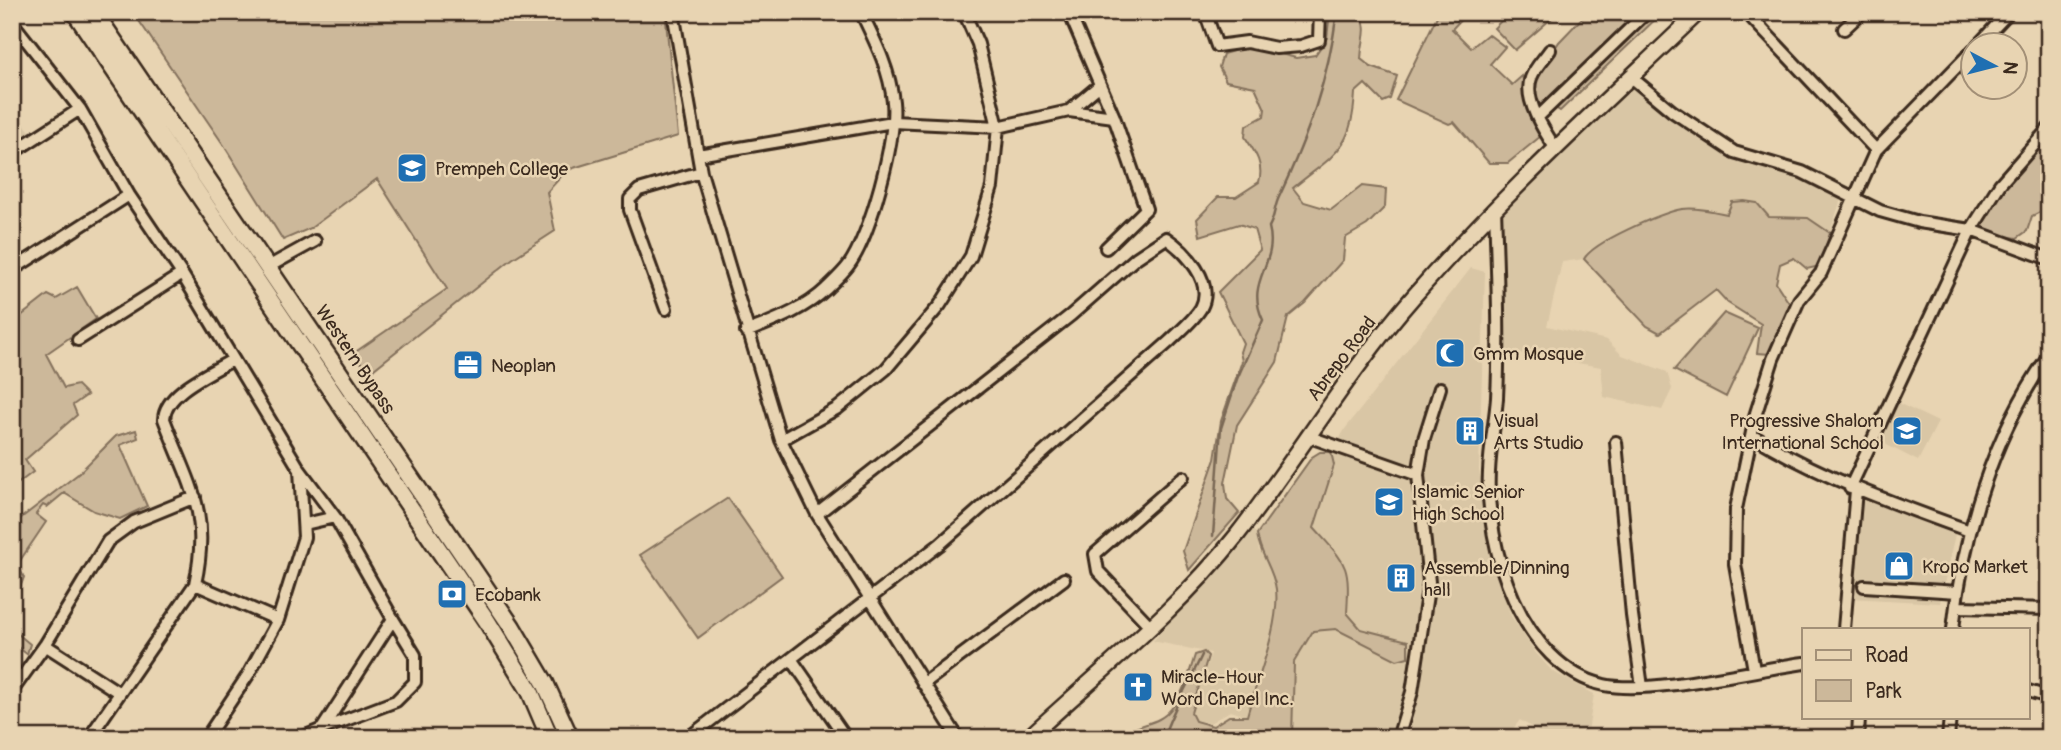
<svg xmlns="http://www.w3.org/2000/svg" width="2061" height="750" viewBox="0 0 2061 750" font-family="Pangolin,sans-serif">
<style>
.built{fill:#d9c6a5}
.green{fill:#ccb89a;stroke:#84715c;stroke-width:2}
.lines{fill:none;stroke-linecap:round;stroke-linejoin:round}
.stream{stroke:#7a6854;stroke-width:2.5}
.minor-casing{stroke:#3b2a1e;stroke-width:16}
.major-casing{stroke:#3b2a1e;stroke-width:19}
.highway-casing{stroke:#3b2a1e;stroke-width:21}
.minor{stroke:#e8d4b2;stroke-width:10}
.major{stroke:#e8d4b2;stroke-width:14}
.highway{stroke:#e8d4b2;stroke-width:16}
.labels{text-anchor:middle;stroke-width:5;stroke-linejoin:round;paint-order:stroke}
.poi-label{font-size:19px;fill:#3b2a1e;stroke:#e8d4b2;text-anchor:start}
.street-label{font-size:19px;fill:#3b2a1e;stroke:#e8d4b2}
</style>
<rect width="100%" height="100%" fill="#e8d4b2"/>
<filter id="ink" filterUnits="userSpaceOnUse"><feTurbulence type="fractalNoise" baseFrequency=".0143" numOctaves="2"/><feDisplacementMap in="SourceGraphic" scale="14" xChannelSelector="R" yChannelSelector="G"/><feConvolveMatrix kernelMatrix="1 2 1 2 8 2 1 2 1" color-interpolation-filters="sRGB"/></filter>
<g filter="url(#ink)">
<path class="built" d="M 1632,89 L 1653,99 L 1700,140 L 1745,164 L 1775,168 L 1841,199 L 1830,233 L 1808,218 L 1769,217 L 1757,203 L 1727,214 L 1682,209 L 1589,250 L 1584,259 L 1562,262 L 1547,326 L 1607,340 L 1622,355 L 1667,372 L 1672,389 L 1662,410 L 1604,397 L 1601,367 L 1501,350 L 1498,216 Z
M 12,109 L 33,135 L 12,148 Z
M 1471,268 L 1485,272 L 1479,470 L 1496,570 L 1511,616 L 1535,652 L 1552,671 L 1594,694 L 1587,738 L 1549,738 L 1520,720 L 1506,738 L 1239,738 L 1244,715 L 1230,711 L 1210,723 L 1189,719 L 1211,653 L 1153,641 L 1252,530 L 1257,534 L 1259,552 L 1329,458 L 1345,429 Z
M 1894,401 L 1938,422 L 1918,461 L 1877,440 Z
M 1857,497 L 1955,534 L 1940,603 L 1849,598 Z"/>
<path class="green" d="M 133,12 L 665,12 L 678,136 L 567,170 L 547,192 L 555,231 L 512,259 L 369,373 L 354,353 L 447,289 L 377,179 L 311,228 L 283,240 L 223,144 Z
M 1330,12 L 1361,12 C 1369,35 1362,37 1361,59 L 1371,67 L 1397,76 L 1390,99 L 1383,102 L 1365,84 L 1355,93 C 1352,151 1334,154 1293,188 L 1304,202 L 1331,210 L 1362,186 L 1386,189 L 1385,207 L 1367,225 L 1345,238 L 1343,260 L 1305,303 L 1288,317 L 1277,362 L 1237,425 L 1225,483 L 1227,499 L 1239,513 L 1189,570 L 1183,551 L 1215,459 L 1221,421 L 1242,361 L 1240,352 L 1243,343 L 1218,292 L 1260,250 L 1254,229 L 1239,224 L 1200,236 L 1197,219 L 1218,197 L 1236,197 L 1259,182 C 1264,164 1255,152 1245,137 L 1246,126 L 1264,116 L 1265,109 L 1255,87 L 1226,81 L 1219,67 L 1223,54 L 1250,46 L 1296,58 L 1315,55 L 1327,38 Z
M 1439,12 L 1468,12 L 1452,29 L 1471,48 L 1488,34 L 1505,47 L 1490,64 L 1512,85 L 1522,76 L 1541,136 L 1508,163 L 1489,163 L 1454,122 L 1449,124 L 1396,100 Z
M 1510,12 L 1559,12 L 1515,50 L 1494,28 Z
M 1581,12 L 1640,12 L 1541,108 L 1532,83 L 1559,42 L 1584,16 Z
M 1651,12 L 1663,12 L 1560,111 L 1557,109 L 1559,100 Z
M 2038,148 L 2048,158 L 2041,169 L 2045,180 L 2049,178 L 2049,196 L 2044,210 L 2032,216 L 2027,231 L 2017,238 L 1993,234 L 1981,224 C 1995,195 2016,171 2038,148 Z
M 1744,201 L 1757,203 L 1769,217 L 1808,218 L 1830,233 L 1820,266 L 1807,269 L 1794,258 L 1780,264 L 1776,283 L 1791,306 L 1771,354 L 1757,353 L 1761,324 L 1728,303 L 1716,290 L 1660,333 L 1647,326 L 1584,259 C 1593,242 1661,213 1682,209 C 1696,207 1713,211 1727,214 L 1732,202 Z
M 77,287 L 96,319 L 46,354 L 64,388 L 77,385 L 87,395 L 73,405 L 77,415 L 25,460 L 33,472 L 12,488 L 12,323 L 48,295 L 56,299 Z
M 1724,313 L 1758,328 L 1726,397 L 1674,370 Z
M 136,430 L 138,438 L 120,445 L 147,506 L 120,519 L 94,511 L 64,493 L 47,507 L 43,505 L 36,514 L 46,522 L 17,565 L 24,577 L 12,609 L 12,525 L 78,474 L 116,436 Z
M 1320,452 L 1331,452 L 1334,465 L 1314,528 C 1347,565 1350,563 1347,613 L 1361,629 L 1408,641 L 1408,657 L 1397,660 L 1336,629 L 1313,631 L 1294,662 L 1292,738 L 1126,738 C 1134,724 1146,726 1159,719 C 1179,709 1189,675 1195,655 L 1204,652 L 1208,656 L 1206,663 L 1191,713 L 1195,721 L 1213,726 L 1229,716 L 1247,716 C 1257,679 1280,626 1276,589 C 1273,568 1260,555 1257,534 L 1312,457 Z
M 728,498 L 782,576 L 698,638 L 640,555 Z
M 12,629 L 30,644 L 27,654 L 12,643 Z"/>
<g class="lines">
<path class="stream" d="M 1213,536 L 1221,428 L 1237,379 L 1263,320 C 1244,280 1279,265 1269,227 C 1275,217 1274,207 1279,197 C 1308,135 1328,81 1337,12
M 1163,738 C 1173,708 1189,683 1202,655"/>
<g class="minor-casing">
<path id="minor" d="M 673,12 L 701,172 L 781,440 L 817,514 L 958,738
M 1069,12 L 1114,117 L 1146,209 L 1106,248
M 1205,12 L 1217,46 L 1247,42 L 1276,48 L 1301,46 L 1319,40 L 1320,12
M 1746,12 L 1876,150
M 12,22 L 80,109 L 129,195 L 182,274 L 300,470 L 304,537 L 278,620 L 248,675 L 206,738
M 1844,29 L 1862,12
M 1977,46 L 2009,12
M 1550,50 C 1544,59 1535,67 1531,78 C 1523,99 1544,131 1556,149
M 1631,77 L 1672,111 L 1734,152 L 1802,172 L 1880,211 L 1919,222 L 1971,230 L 2049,259
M 1069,111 L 1100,85
M 1538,117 L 1647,12
M 12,153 L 80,109
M 698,155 L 893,122 L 998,127 L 1069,111 L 1114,117
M 1495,207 C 1497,271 1500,335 1497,398 C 1495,423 1490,447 1489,472 C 1485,547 1521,666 1604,685 C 1650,695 1753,670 1804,663
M 268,267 L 315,241
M 12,270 L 129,195
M 666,309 L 630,210 L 630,199 L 639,190 L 701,172
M 746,332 C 773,321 804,310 826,289 C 833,282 842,274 848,266 C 870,237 897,138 893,102 C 890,70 875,41 861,12
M 78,340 L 182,274
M 1307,436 L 1418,475 L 1429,582 L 1412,692 L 1398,738
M 1753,436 C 1822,478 1895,504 1970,531
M 781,440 L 838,408 L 886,369 L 940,305 L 971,256 L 992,187 L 998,127 L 978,44 L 964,12
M 1616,442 L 1632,615 L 1642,687
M 300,470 L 335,517 L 393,619 L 322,729 L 301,738
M 1418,475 L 1424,439 L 1440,388
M 1850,488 L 1971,230 L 2000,184 L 2049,128
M 305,524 L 335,517
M 195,584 L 278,620
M 1864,586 L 1958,592
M 1956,607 L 2049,609
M 1151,627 L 1098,571 L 1095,554 L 1183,477
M 1844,629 L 1856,490
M 1953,629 C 1963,533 1993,434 2049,355
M 45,645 L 118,692
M 792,660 L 846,738
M 1754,670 L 1735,564 L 1736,509 L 1756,413 L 1773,359 L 1799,300 L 1821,273 L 1876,150 L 1974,49
M 923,684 L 1064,579
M 12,691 L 45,645 L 108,541 L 134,522 L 195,497
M 2028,691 L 2049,697
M 322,729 L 396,701 L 415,682 L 415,655 L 393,619
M 89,738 L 195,584 C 211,511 189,485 164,419 C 165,392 211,373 232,360
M 688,738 L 939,545 L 1170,341 C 1180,331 1194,320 1201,308 C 1215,282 1185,251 1166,238 L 1136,258 L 1071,315 L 817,514
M 1858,738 L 1859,717
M 1948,738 L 1950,717"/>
</g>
<g class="major-casing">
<path id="major" d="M 1028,738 C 1099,672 1177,611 1237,535 C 1298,457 1348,371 1414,296 C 1502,195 1602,105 1699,12"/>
</g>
<g class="highway-casing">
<path id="highway" d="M 75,12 L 487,621 L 530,691 L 550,738
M 94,12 L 512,627 L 545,683 L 570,738"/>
</g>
<use href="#minor" class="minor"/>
<use href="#major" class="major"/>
<use href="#highway" class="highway"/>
</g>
</g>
<defs>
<g id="school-square" transform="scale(1.575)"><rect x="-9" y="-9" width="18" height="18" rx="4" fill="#1f6fb2" stroke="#e8d4b2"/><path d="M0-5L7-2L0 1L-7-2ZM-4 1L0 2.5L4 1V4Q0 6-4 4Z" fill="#fff"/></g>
<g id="mosque-square" transform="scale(1.575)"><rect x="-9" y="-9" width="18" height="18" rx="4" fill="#1f6fb2" stroke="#e8d4b2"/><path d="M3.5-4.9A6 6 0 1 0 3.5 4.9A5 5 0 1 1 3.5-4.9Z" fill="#fff"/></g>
<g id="office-square" transform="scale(1.575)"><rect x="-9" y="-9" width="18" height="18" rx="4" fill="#1f6fb2" stroke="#e8d4b2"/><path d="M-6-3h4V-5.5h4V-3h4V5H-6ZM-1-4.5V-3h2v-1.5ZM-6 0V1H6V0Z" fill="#fff"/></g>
<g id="building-square" transform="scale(1.575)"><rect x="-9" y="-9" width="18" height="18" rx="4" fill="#1f6fb2" stroke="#e8d4b2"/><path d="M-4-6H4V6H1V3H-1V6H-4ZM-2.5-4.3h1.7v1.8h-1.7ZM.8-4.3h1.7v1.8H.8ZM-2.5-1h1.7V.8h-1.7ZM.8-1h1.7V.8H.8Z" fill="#fff"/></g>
<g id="shop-square" transform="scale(1.575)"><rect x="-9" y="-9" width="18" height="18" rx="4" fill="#1f6fb2" stroke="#e8d4b2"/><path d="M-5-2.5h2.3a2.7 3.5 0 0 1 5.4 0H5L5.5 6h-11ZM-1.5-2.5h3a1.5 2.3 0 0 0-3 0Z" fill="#fff"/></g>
<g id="bank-square" transform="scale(1.575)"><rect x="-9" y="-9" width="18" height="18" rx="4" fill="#1f6fb2" stroke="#e8d4b2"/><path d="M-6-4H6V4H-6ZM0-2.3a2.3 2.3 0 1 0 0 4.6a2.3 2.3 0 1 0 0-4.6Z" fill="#fff"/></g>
<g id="church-square" transform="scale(1.575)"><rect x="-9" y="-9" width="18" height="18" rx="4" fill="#1f6fb2" stroke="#e8d4b2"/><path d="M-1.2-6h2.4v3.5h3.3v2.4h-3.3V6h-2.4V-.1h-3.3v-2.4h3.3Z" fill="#fff"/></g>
</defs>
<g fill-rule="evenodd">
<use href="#school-square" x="412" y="168"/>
<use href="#mosque-square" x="1450" y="353"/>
<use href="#office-square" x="468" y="365"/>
<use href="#building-square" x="1470" y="431"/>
<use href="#school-square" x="1907" y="431"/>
<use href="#school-square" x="1389" y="502"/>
<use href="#shop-square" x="1899" y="566"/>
<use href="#building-square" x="1401" y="578"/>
<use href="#bank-square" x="452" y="594"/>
<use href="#church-square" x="1138" y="687"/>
</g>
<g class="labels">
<g class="poi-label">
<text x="435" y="175">Prempeh College</text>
<text x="1473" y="360">Gmm Mosque</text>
<text x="491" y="372">Neoplan</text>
<text x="1493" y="427">Visual<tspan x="1493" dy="22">Arts Studio</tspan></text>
<text x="1884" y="427" text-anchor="end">Progressive Shalom<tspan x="1884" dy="22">International School</tspan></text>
<text x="1412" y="498">Islamic Senior<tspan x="1412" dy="22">High School</tspan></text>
<text x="1922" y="573">Kropo Market</text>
<text x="1424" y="574">Assemble/Dinning<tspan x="1424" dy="22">hall</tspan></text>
<text x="475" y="601">Ecobank</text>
<text x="1161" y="683">Miracle-Hour<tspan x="1161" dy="22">Word Chapel Inc.</tspan></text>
</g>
<g class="street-label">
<text transform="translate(1341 358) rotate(-53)" y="7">Abrepo Road</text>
<text transform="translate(356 359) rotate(56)" y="7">Western Bypass</text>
</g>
</g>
<rect width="2061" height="750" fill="none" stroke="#e8d4b2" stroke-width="42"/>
<rect x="21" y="21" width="2019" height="708" fill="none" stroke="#3b2a1e" stroke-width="2.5" filter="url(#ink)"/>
<rect x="1802" y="628" width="228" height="91" fill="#e8d4b2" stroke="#a39077" stroke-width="2"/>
<rect x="1816" y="650" width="35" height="10" fill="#e8d4b2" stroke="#a39077" stroke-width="2"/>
<text x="1865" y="662" font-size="21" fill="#3b2a1e">Road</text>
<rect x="1816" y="680" width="35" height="21" fill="#ccb89a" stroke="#a39077" stroke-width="2"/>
<text x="1865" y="698" font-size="21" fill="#3b2a1e">Park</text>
<g transform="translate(1994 66) rotate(97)"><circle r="33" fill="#e8d4b2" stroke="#a39077" stroke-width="2"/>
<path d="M0-5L12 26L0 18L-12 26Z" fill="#1f6fb2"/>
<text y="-10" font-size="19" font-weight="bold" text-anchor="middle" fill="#3b2a1e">N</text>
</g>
</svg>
